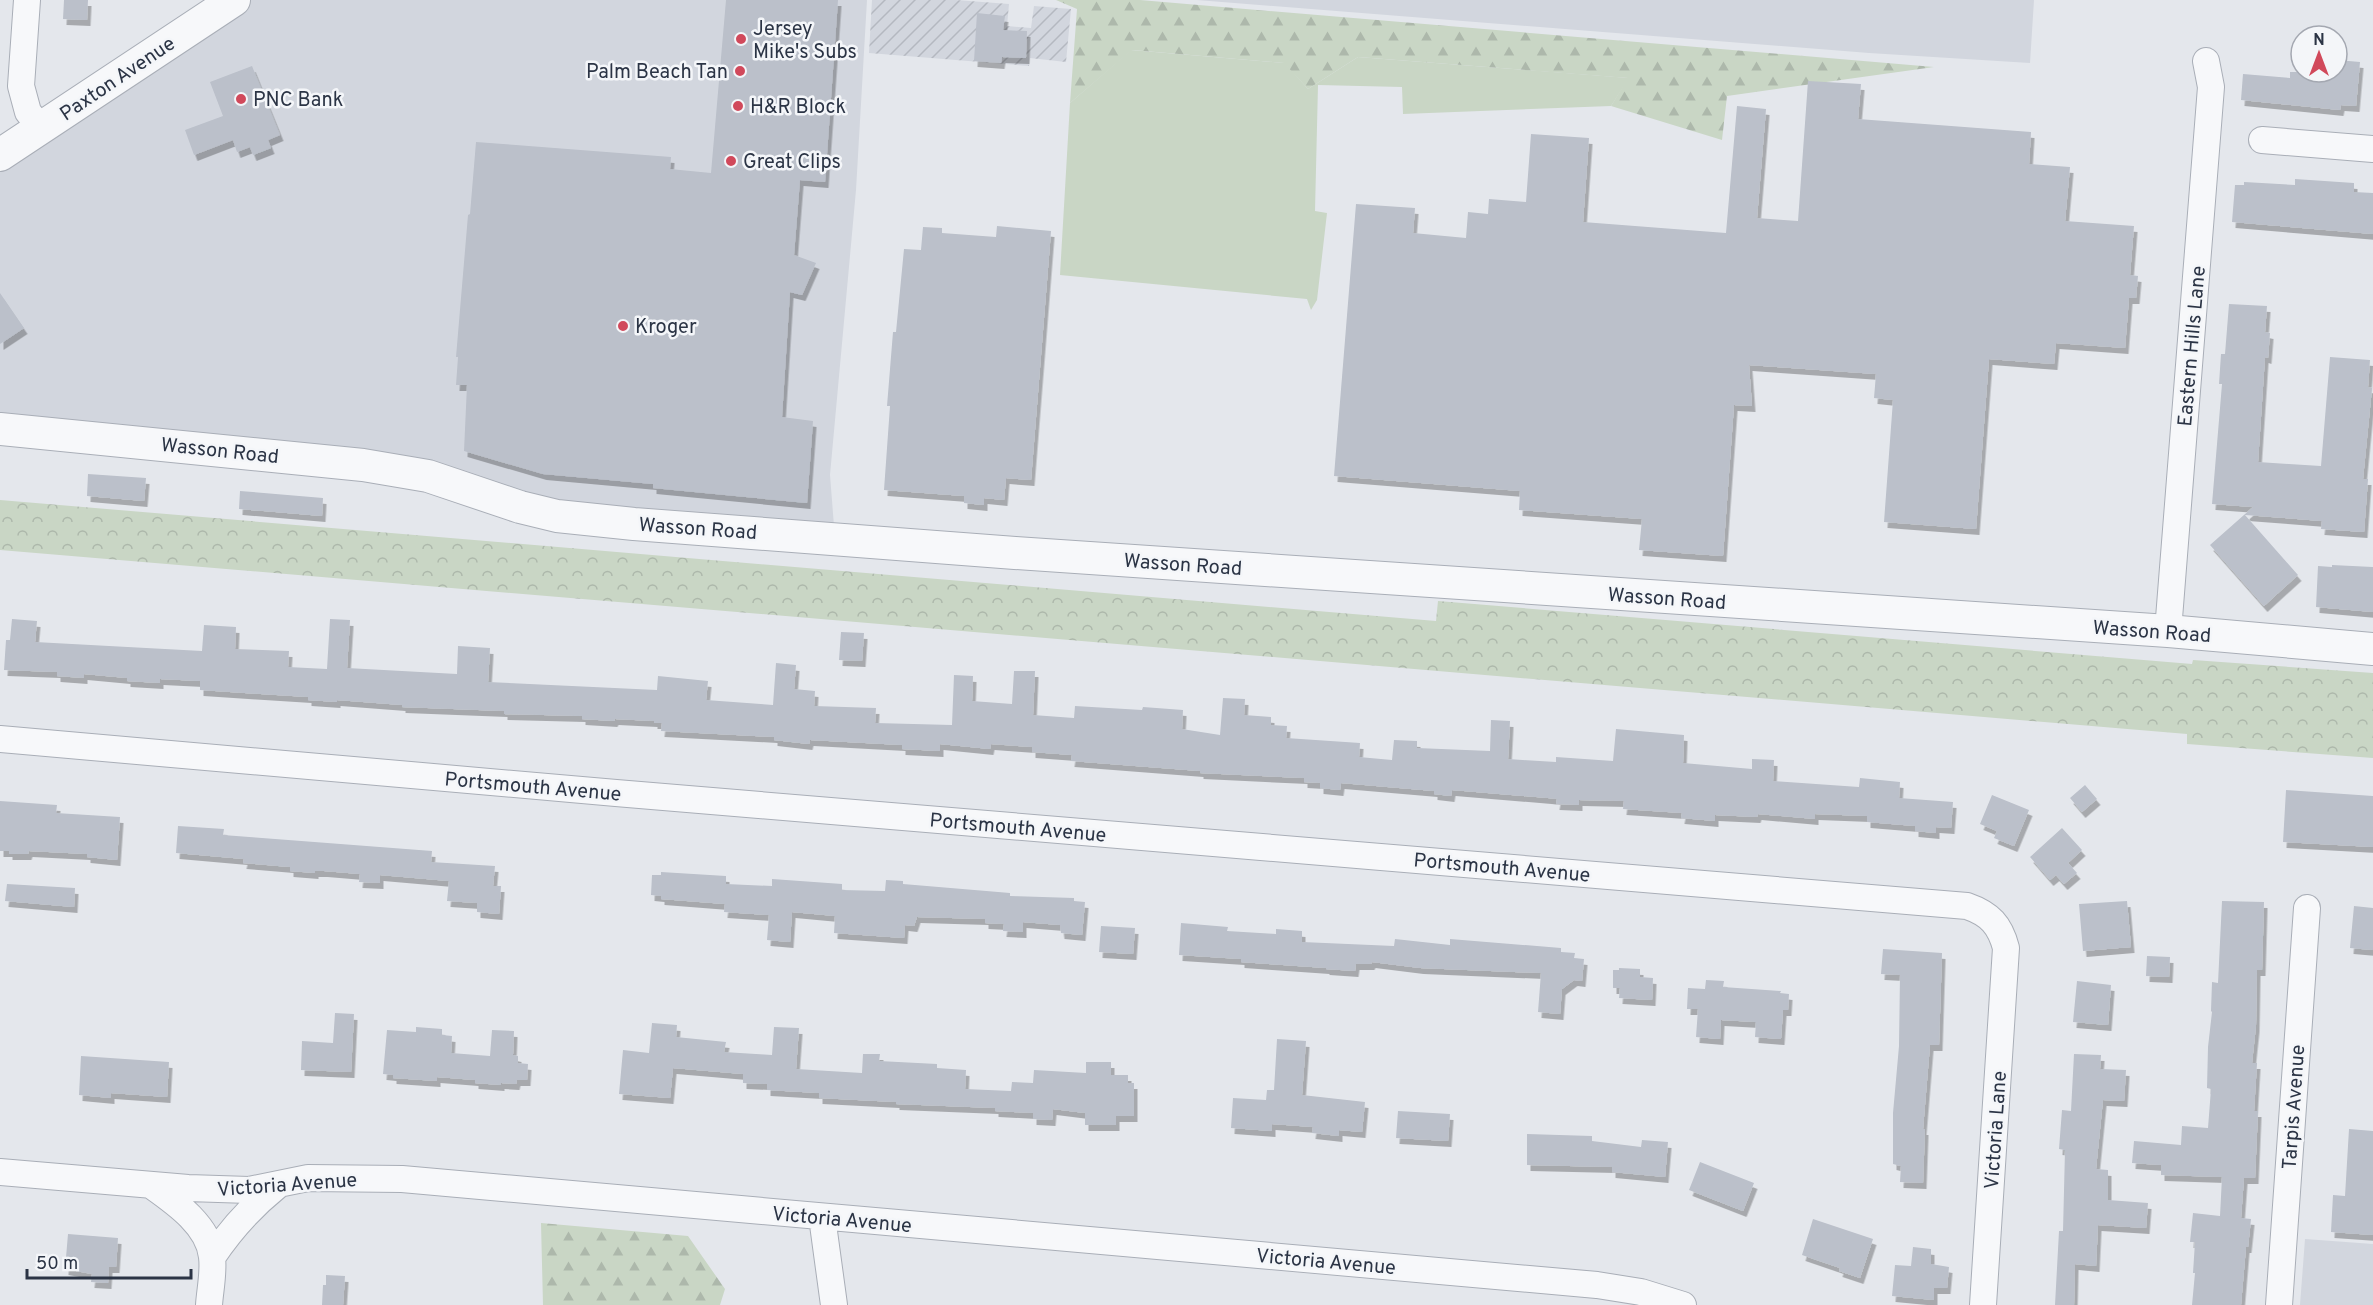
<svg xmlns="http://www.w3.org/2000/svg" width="2373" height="1305" viewBox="0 0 2373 1305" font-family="Overpass,sans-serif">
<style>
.built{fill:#d2d6de}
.industrial{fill:url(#industrial-furrows)}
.grass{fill:#c9d6c5}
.forest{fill:url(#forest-firs)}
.park{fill:url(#park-crowns)}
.building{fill:#bbc0ca;filter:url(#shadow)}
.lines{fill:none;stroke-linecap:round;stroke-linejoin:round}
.minor-casing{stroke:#a9aeb7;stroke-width:28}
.tertiary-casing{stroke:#a9aeb7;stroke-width:34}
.minor{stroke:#f7f8fa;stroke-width:26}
.tertiary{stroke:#f7f8fa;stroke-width:32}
.poi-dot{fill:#d1495b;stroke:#f4f6f9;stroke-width:2}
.labels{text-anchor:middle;stroke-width:5;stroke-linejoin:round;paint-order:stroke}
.poi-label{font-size:20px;fill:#2b3445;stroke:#f4f6f9;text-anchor:start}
.street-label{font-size:20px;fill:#2b3445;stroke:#f4f6f9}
</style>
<defs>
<pattern id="industrial-furrows" width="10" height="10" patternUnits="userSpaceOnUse" patternTransform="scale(1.5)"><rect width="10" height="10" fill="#d2d6de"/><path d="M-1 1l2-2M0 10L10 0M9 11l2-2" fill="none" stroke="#b4b8c0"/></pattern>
<pattern id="forest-firs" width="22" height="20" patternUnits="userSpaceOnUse" patternTransform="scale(1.5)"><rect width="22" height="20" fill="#c9d6c5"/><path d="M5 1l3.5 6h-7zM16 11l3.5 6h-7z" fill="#adb8ab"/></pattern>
<pattern id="park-crowns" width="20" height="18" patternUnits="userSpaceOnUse" patternTransform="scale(1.5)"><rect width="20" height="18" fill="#c9d6c5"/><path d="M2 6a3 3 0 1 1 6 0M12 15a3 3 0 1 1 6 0" fill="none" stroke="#adb8ab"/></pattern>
<filter id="shadow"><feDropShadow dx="3.5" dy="6" stdDeviation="0" flood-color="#0004"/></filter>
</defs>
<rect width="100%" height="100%" fill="#e4e7ec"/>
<path class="built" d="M 234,0 L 867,0 L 856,190 L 830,475 L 835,539 L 634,524 L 428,476 L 0,429 L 0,155 Z
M 1197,0 L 2034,0 L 2030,63 L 1869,53 Z
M 2305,1239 L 2373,1244 L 2373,1305 L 2300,1305 Z"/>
<path class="industrial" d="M 872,0 L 956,0 L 1009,4 L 1007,26 L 1031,28 L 1034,6 L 1071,9 L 1066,62 L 1030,58 L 1029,66 L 869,53 Z"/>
<path class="grass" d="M 1131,50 L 1285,63 L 1308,89 L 1358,57 L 1629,78 L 1611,106 L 1403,114 L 1402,87 L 1318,85 L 1315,211 L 1327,213 L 1317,300 L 1311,310 L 1307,299 L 1060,275 L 1070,103 Z"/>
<path class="forest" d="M 1056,0 L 1140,0 L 1934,67 L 1727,96 L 1722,140 L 1611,106 L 1628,78 L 1358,57 L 1308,89 L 1284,63 L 1132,50 L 1070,103 L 1077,9 Z
M 541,1223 L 688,1236 L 725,1289 L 720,1305 L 543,1305 Z"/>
<path class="park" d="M 0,500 L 1436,621 L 1438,601 L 2192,664 L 2193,660 L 2373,673 L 2373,758 L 2187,744 L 2187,734 L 0,550 Z"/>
<path class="building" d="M 64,0 L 88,0 L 87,20 L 63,19 Z
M 726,0 L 838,0 L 825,182 L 800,180 L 794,255 L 816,263 L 802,295 L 790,292 L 782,417 L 813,421 L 807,503 L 653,488 L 653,484 L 543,474 L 464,451 L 467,385 L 456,385 L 458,357 L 456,357 L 468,215 L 470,214 L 476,142 L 671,157 L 670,169 L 711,173 Z
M 977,13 L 1005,16 L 1003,30 L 1027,31 L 1026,58 L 1002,57 L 1001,63 L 974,61 Z
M 2337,60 L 2360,62 L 2356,106 L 2341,105 L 2340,110 L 2241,100 L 2243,74 L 2290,78 L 2290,72 L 2337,72 Z
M 252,66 L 280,135 L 268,140 L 271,148 L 253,155 L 250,147 L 237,152 L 233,140 L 194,155 L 185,130 L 223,116 L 210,82 Z
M 1808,81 L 1861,84 L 1858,119 L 2031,132 L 2029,164 L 2070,167 L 2065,221 L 2134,226 L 2130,275 L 2138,276 L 2136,298 L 2129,298 L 2125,348 L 2056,343 L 2054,364 L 1989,359 L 1976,529 L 1884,522 L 1893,400 L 1874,398 L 1876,374 L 1749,365 L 1752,406 L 1734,405 L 1723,556 L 1639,550 L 1642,519 L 1519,510 L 1520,491 L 1334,476 L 1356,204 L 1415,208 L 1413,233 L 1466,238 L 1468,212 L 1488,214 L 1489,199 L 1526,202 L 1531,134 L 1589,138 L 1583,222 L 1726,233 L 1737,106 L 1766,109 L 1757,218 L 1798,221 Z
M 2295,179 L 2354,183 L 2354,192 L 2373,193 L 2373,234 L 2232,222 L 2235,185 L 2244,185 L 2244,182 L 2295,185 Z
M 997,226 L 1051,231 L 1031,480 L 1006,478 L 1004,500 L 984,498 L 984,505 L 964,503 L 964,496 L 884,490 L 890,406 L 887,406 L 893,332 L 896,332 L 904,249 L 921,250 L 923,227 L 942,228 L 942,233 L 996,237 Z
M 0,293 L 24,328 L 0,344 Z
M 2229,304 L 2267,306 L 2265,332 L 2270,333 L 2268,358 L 2265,357 L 2258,462 L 2321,466 L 2330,357 L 2370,360 L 2368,387 L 2372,388 L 2363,479 L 2368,479 L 2364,532 L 2321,529 L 2322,521 L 2245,515 L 2298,575 L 2264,606 L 2210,545 L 2253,507 L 2212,504 L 2222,384 L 2219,384 L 2221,354 L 2225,354 Z
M 88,474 L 146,478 L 144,501 L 87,496 Z
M 240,491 L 323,498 L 322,516 L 239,509 Z
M 2332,565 L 2373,567 L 2373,612 L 2316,607 L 2318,566 L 2332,567 Z
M 12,619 L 37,621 L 35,642 L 202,651 L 204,625 L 236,627 L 235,649 L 289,651 L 288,667 L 327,669 L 330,619 L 350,620 L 347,668 L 457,674 L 458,646 L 490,648 L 488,682 L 657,690 L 658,676 L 708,681 L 706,700 L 773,705 L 776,663 L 796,665 L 794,689 L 815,691 L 814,706 L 876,708 L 875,723 L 952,725 L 954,675 L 973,676 L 972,701 L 1012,704 L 1014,671 L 1035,671 L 1033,715 L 1074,718 L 1075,706 L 1142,710 L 1143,707 L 1183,710 L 1182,729 L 1220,735 L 1223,698 L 1245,699 L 1244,715 L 1271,717 L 1271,725 L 1287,726 L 1286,738 L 1360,743 L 1359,757 L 1392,760 L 1394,740 L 1417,741 L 1417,748 L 1490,751 L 1491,720 L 1510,721 L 1508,759 L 1556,762 L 1556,757 L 1613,761 L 1616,729 L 1684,735 L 1683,763 L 1752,769 L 1752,759 L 1774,760 L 1773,781 L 1859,787 L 1860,778 L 1900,782 L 1899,798 L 1953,802 L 1951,828 L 1936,827 L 1936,833 L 1915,831 L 1915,826 L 1867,822 L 1867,816 L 1815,814 L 1815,819 L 1758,814 L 1757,817 L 1715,815 L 1715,821 L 1681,818 L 1682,813 L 1623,809 L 1624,801 L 1579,800 L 1579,805 L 1556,804 L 1557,799 L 1548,798 L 1452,790 L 1451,796 L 1434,794 L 1434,791 L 1341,783 L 1340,790 L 1320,788 L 1320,783 L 1304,782 L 1304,778 L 1200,773 L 1200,771 L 1071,761 L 1072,755 L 1032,752 L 1032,747 L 991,744 L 990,749 L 940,744 L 940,751 L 902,749 L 902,745 L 810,740 L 809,744 L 774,740 L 774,737 L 661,731 L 662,723 L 654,723 L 654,721 L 615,719 L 614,721 L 582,719 L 582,716 L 504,714 L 504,711 L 402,707 L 402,705 L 337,700 L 337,702 L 308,700 L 308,697 L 200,690 L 200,681 L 160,679 L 160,683 L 127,681 L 127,678 L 84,674 L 84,678 L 57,676 L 57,672 L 4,670 L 6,640 L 10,640 Z
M 841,632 L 864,633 L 862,661 L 839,660 Z
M 2085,785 L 2097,799 L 2082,812 L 2070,798 Z
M 2286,790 L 2373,796 L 2373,847 L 2283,842 Z
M 1992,795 L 2029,810 L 2014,846 L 1994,838 L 1997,831 L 1980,824 Z
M 0,801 L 57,805 L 56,813 L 120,817 L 117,860 L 87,857 L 87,854 L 29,851 L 28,854 L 9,854 L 9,851 L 0,851 Z
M 178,826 L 224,829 L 223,835 L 432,851 L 431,862 L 495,866 L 493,886 L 501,886 L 499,914 L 477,912 L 477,903 L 447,901 L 449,881 L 380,875 L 380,883 L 359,882 L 360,874 L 324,871 L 315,871 L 315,873 L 290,871 L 290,867 L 243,863 L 244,859 L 176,853 Z
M 2062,828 L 2082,850 L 2068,863 L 2077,873 L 2064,884 L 2056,875 L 2050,880 L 2030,857 Z
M 661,872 L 726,876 L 726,884 L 772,886 L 772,879 L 842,884 L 842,890 L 885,891 L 886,880 L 903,881 L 903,884 L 1010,893 L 1010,896 L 1074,898 L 1074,901 L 1085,902 L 1082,935 L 1061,933 L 1060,925 L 1023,922 L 1023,932 L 1003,931 L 1004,924 L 985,923 L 985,919 L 917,917 L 914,926 L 905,925 L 904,938 L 834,933 L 835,916 L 792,912 L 790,942 L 767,940 L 769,915 L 724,912 L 725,904 L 661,899 L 661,896 L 651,895 L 652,875 L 661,875 Z
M 7,884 L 75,888 L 74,907 L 5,901 Z
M 2127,901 L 2131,947 L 2083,951 L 2079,904 Z
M 2222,901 L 2264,902 L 2262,970 L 2257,970 L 2256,1026 L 2252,1063 L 2257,1063 L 2254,1111 L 2258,1111 L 2255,1178 L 2244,1178 L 2241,1218 L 2251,1219 L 2248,1247 L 2246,1247 L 2241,1305 L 2192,1305 L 2195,1273 L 2193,1273 L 2195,1242 L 2190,1242 L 2193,1213 L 2220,1216 L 2222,1177 L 2161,1175 L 2161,1165 L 2132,1163 L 2134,1141 L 2181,1145 L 2182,1126 L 2208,1128 L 2211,1089 L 2207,1088 L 2208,1047 L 2212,1012 L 2211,1011 L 2212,982 L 2218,983 Z
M 2354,906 L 2373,908 L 2373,950 L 2350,948 Z
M 1181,923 L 1228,927 L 1227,931 L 1276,934 L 1276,929 L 1302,931 L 1302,942 L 1394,946 L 1395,939 L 1450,945 L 1450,939 L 1561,948 L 1561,952 L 1575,953 L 1574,958 L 1584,959 L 1582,981 L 1574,980 L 1562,989 L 1560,1014 L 1538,1012 L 1541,973 L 1420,968 L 1372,962 L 1371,964 L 1356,964 L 1355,971 L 1326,969 L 1326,968 L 1241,962 L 1241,959 L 1179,955 Z
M 1101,926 L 1135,928 L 1133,954 L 1099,952 Z
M 1883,949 L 1942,953 L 1939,1045 L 1930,1045 L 1923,1129 L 1925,1129 L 1923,1183 L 1900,1182 L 1901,1166 L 1893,1164 L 1893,1113 L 1899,1046 L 1900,975 L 1881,974 Z
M 2147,956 L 2170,957 L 2169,977 L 2146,976 Z
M 1619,968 L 1640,969 L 1640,977 L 1653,978 L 1652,1000 L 1619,998 L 1620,988 L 1613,988 L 1613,970 L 1619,970 Z
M 1706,980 L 1724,981 L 1723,987 L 1781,991 L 1780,993 L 1789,994 L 1788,1010 L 1783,1010 L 1781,1039 L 1755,1037 L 1756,1022 L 1721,1020 L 1720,1039 L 1696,1037 L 1698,1009 L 1687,1009 L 1688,988 L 1705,989 Z
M 2077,981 L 2111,985 L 2108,1025 L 2073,1022 Z
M 335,1013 L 354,1014 L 351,1072 L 301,1070 L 302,1041 L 333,1043 Z
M 652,1023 L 677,1025 L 676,1037 L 726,1042 L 724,1052 L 772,1055 L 774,1027 L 799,1028 L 796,1069 L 862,1073 L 863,1054 L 880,1054 L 879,1061 L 937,1064 L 937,1068 L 966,1070 L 965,1089 L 1011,1091 L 1012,1082 L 1033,1083 L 1034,1070 L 1086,1073 L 1086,1062 L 1111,1062 L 1111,1075 L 1128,1075 L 1128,1083 L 1134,1083 L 1134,1116 L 1116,1116 L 1116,1125 L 1085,1125 L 1085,1113 L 1053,1109 L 1052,1120 L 1033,1119 L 1033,1113 L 995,1111 L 995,1108 L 896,1104 L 896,1102 L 819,1098 L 819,1093 L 767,1090 L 767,1084 L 743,1083 L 743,1074 L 673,1068 L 670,1098 L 619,1094 L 623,1050 L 649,1053 Z
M 416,1027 L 442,1029 L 442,1035 L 452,1036 L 451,1053 L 490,1056 L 492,1030 L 514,1031 L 513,1055 L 518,1056 L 518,1063 L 528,1064 L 527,1080 L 517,1080 L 516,1084 L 501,1083 L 501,1085 L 475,1083 L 475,1080 L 437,1077 L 437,1081 L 393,1078 L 393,1075 L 383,1074 L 387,1030 L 416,1032 Z
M 1277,1039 L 1306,1041 L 1302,1095 L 1365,1102 L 1362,1132 L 1339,1130 L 1339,1136 L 1312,1133 L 1313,1127 L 1272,1124 L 1272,1131 L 1231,1128 L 1233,1098 L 1266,1100 L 1267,1090 L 1274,1090 Z
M 2074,1054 L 2101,1055 L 2100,1069 L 2126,1070 L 2124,1101 L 2103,1100 L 2096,1169 L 2108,1170 L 2108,1200 L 2148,1203 L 2146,1228 L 2098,1225 L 2096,1266 L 2075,1264 L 2074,1305 L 2055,1305 L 2059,1231 L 2063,1231 L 2065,1150 L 2059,1149 L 2062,1110 L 2071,1111 Z
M 81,1056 L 169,1062 L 167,1097 L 111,1093 L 111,1098 L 79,1095 Z
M 1398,1111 L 1450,1114 L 1448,1141 L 1396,1138 Z
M 2349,1129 L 2373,1131 L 2373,1235 L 2331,1232 L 2333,1195 L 2345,1196 Z
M 1527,1134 L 1592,1136 L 1592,1141 L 1641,1147 L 1642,1140 L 1668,1142 L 1665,1177 L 1612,1172 L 1612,1167 L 1527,1165 Z
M 1700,1162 L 1754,1183 L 1743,1211 L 1689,1190 Z
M 1813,1219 L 1873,1239 L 1860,1278 L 1839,1271 L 1840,1268 L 1802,1255 Z
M 68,1234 L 118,1238 L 116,1267 L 109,1267 L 108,1283 L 91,1282 L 92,1274 L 65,1269 Z
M 1913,1247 L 1931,1249 L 1931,1264 L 1949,1267 L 1947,1288 L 1934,1288 L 1934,1300 L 1892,1296 L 1895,1265 L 1911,1266 Z
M 326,1275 L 345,1276 L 343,1305 L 322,1305 L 323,1285 L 326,1285 Z"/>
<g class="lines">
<g class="minor-casing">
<path id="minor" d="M 27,0 L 21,86 L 28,112 L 42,129
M 2262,140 L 2373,149
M 2168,631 L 2211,87 L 2206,61
M 0,739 L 616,793 L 1967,906 C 1990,914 2000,925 2006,948 L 1983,1305
M 0,1172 L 188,1188 L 249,1190 L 308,1178 L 402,1179 L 1597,1285 L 1641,1292 L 1683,1305
M 152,1186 C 176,1203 209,1226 212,1257 C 214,1272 210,1290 209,1305
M 822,1217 L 834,1305
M 213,1256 C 231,1229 251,1207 277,1186
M 2279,1305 L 2307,908"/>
</g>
<g class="tertiary-casing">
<path id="tertiary" d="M 0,155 L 234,0
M 0,429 L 363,465 L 428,476 L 520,507 L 557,516 L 634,524 L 1015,553 L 2168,631 L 2373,649"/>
</g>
<use href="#minor" class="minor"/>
<use href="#tertiary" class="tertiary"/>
</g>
<g class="poi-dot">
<circle cx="741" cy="39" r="6"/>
<circle cx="740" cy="71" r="6"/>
<circle cx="241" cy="99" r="6"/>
<circle cx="738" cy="106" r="6"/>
<circle cx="731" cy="161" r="6"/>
<circle cx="623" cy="326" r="6"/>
</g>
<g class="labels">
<g class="poi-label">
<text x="753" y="35">Jersey<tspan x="753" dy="23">Mike's Subs</tspan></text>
<text x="728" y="78" text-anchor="end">Palm Beach Tan</text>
<text x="253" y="106">PNC Bank</text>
<text x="750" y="113">H&amp;R Block</text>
<text x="743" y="168">Great Clips</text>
<text x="635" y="333">Kroger</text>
</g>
<g class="street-label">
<text transform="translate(117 78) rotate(-34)" y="7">Paxton Avenue</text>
<text transform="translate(2191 346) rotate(-85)" y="7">Eastern Hills Lane</text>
<text transform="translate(220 450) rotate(6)" y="7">Wasson Road</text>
<text transform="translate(698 528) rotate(4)" y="7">Wasson Road</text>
<text transform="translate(1183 564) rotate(4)" y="7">Wasson Road</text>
<text transform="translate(1667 598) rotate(4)" y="7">Wasson Road</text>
<text transform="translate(2152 631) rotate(4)" y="7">Wasson Road</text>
<text transform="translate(533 786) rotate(5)" y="7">Portsmouth Avenue</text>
<text transform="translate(1018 827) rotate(5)" y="7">Portsmouth Avenue</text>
<text transform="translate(1502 867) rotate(5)" y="7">Portsmouth Avenue</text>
<text transform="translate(2293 1107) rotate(-86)" y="7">Tarpis Avenue</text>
<text transform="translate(1995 1130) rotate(-86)" y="7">Victoria Lane</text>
<text transform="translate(287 1184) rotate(-4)" y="7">Victoria Avenue</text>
<text transform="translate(842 1219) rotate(5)" y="7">Victoria Avenue</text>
<text transform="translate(1326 1261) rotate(5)" y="7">Victoria Avenue</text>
</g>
</g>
<g transform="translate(2319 54)"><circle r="28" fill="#f4f6f9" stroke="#a4a8b1" stroke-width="1.5"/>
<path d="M0-4.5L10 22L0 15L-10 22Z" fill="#d1495b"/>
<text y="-9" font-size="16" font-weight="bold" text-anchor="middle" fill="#2b3445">N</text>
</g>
<path d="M27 1269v9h164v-9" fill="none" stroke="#2b3445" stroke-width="3"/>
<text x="36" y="1269" font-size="18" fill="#2b3445" stroke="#f4f6f9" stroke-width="4.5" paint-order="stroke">50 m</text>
</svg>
